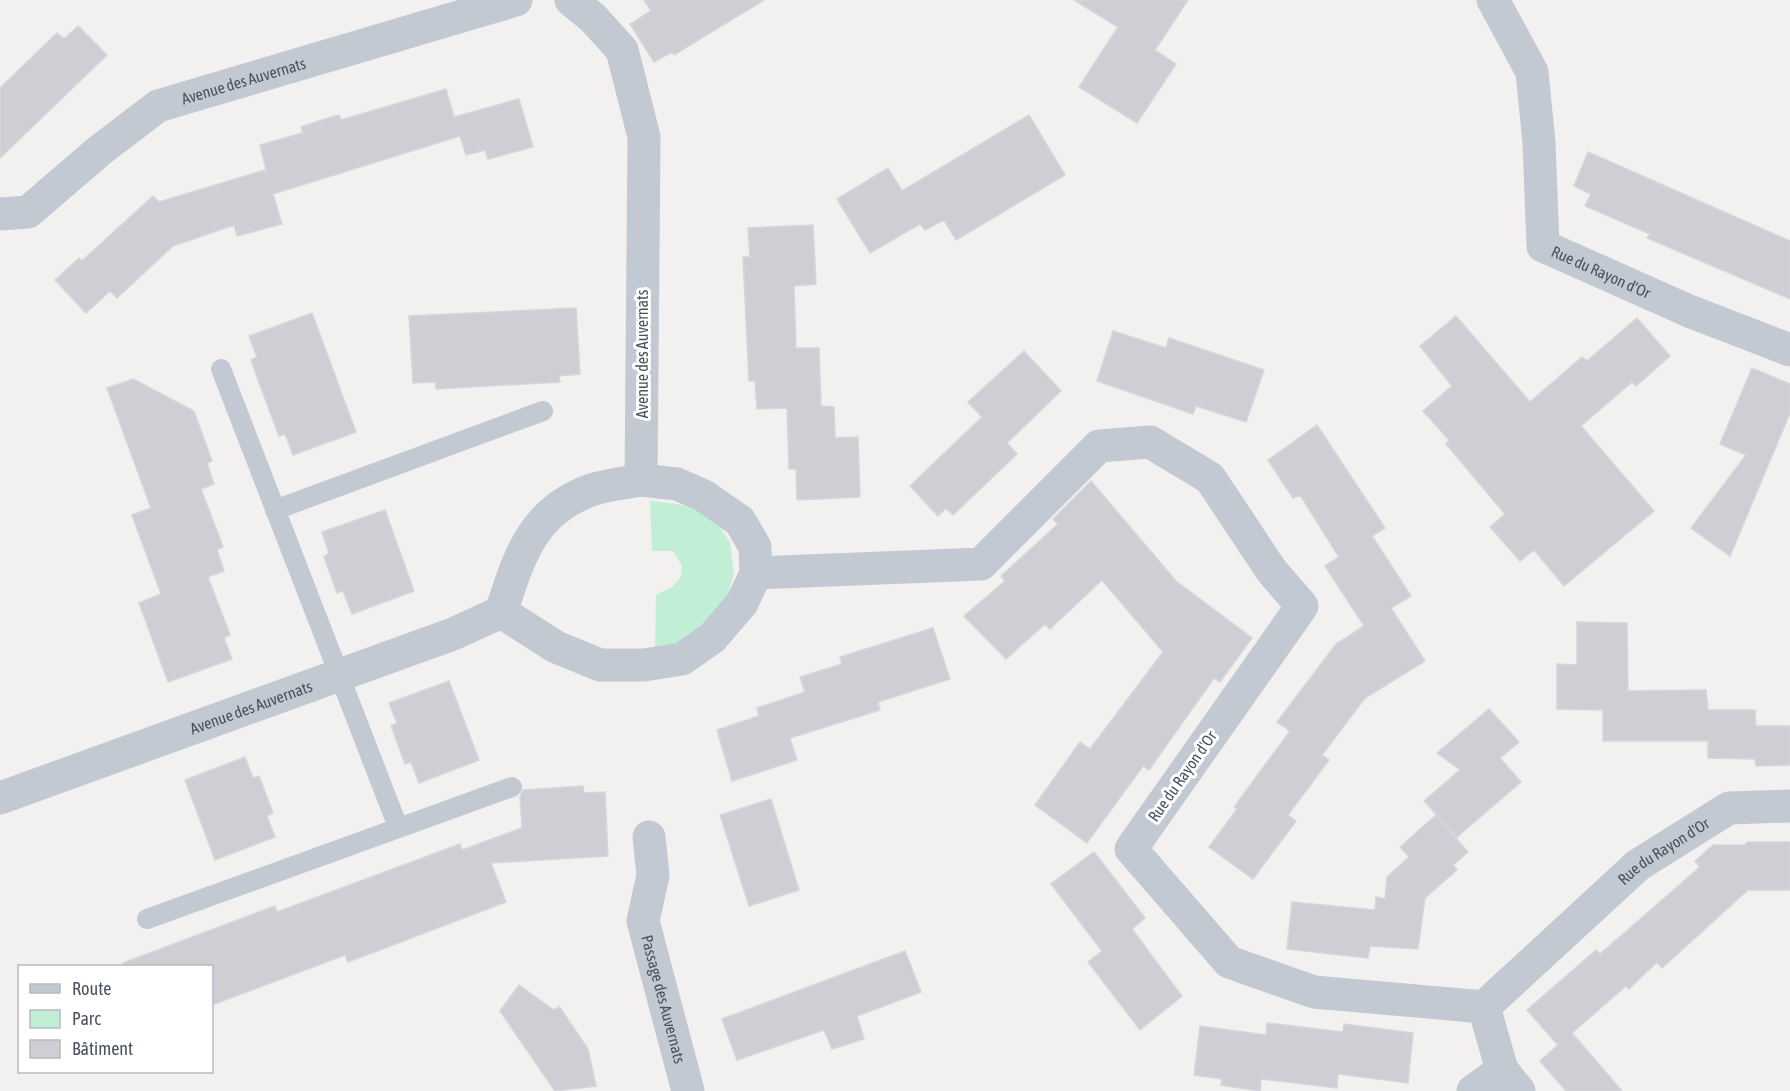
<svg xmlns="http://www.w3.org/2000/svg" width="1790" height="1091" viewBox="0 0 1790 1091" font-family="'Asap Condensed',sans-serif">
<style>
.green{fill:#c1efd6}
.building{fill:#cdcfd5;stroke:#d5d6dc;stroke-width:1.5}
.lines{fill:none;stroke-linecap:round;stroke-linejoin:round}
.lane{stroke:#c2c9d2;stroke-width:20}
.street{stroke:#c2c9d2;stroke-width:33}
.labels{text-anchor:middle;stroke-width:6;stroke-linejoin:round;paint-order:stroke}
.street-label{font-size:16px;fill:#49525e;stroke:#fff}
</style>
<rect width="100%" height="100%" fill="#f3f1f0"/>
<path class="green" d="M 650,501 L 678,504 L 712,516 L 730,542 L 734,574 L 727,597 L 709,621 L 684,643 L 655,647 L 656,595 L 672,587 L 681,577 L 682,566 L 673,551 L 652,551 Z"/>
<path class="building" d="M 644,0 L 764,0 L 674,55 L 672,52 L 654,62 L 630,24 L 651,11 Z
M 1074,0 L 1188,0 L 1155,50 L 1176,64 L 1137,123 L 1079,87 L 1118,27 Z
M 78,26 L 107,55 L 0,158 L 0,88 L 57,33 L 64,39 Z
M 446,89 L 454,117 L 519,99 L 533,147 L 488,159 L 485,150 L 466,155 L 460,136 L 273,194 L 282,224 L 237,236 L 234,225 L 173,246 L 117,298 L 110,291 L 86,313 L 55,280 L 79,258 L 82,261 L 153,196 L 159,202 L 265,170 L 267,174 L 260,145 L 303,133 L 301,127 L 319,121 L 339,115 L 341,120 Z
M 1029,115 L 1065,175 L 956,240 L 944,220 L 925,230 L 920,224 L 870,253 L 837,199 L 888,168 L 902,191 Z
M 1588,152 L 1790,241 L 1790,299 L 1647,238 L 1650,234 L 1585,206 L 1591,194 L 1574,186 Z
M 813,225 L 816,284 L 794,286 L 796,348 L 819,348 L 821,406 L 834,407 L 835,438 L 858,437 L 860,497 L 797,500 L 796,469 L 789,469 L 787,408 L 757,409 L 755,381 L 749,381 L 743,257 L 750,257 L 748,228 Z
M 576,308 L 580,374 L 559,376 L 560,382 L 436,389 L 435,382 L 413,383 L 409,316 Z
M 312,313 L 356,432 L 293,455 L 285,434 L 279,436 L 258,380 L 251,360 L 257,357 L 249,336 Z
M 1456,316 L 1530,402 L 1582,357 L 1587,361 L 1637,318 L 1670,356 L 1636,386 L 1632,382 L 1581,426 L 1654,511 L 1564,586 L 1534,550 L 1520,561 L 1490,527 L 1505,514 L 1446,444 L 1449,440 L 1423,411 L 1452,386 L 1420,346 Z
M 1113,331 L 1166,348 L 1169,338 L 1264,370 L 1246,422 L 1196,406 L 1193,414 L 1097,381 Z
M 1024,351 L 1061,391 L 1007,443 L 1017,454 L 953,515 L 946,508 L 938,516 L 910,486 L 982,417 L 968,402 Z
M 1752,368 L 1790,384 L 1790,413 L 1730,556 L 1691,528 L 1746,455 L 1720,444 Z
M 133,379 L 194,411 L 212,461 L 207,463 L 214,484 L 201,489 L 223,547 L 217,550 L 224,571 L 208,577 L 230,635 L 224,638 L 232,659 L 168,682 L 139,603 L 161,594 L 132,515 L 151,508 L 107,388 Z
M 1317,425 L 1385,528 L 1372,536 L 1411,596 L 1391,608 L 1425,661 L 1365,698 L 1322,755 L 1329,760 L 1288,815 L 1296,821 L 1253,879 L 1209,847 L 1237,809 L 1234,807 L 1290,731 L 1277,722 L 1336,644 L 1364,626 L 1325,566 L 1339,557 L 1300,495 L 1293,498 L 1268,460 Z
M 1091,481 L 1176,581 L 1252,638 L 1220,682 L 1214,678 L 1149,770 L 1143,766 L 1087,843 L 1035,805 L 1080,742 L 1090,749 L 1163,652 L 1102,580 L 1050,629 L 1045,624 L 1006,659 L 964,616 L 1005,581 L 1001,576 L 1058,524 L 1053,519 Z
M 385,510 L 414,591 L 352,614 L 343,591 L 337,593 L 324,557 L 329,553 L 322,532 Z
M 1577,622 L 1627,623 L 1628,691 L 1706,690 L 1708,710 L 1755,710 L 1756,726 L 1790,726 L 1790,765 L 1756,766 L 1755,759 L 1708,758 L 1708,741 L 1603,741 L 1603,710 L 1557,709 L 1557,664 L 1577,665 Z
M 933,628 L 950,679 L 878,702 L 880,710 L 790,738 L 797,760 L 732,781 L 717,730 L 759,716 L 757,708 L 805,692 L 800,677 L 842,664 L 840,657 Z
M 449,681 L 479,760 L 419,783 L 411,762 L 405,764 L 391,726 L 397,723 L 389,703 Z
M 1489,709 L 1519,742 L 1500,758 L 1521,782 L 1457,837 L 1424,801 L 1460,770 L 1437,753 Z
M 245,757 L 253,778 L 259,776 L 273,813 L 267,816 L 275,837 L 215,860 L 185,780 Z
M 583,786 L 584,793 L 605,792 L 608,856 L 491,863 L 506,902 L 348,962 L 345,955 L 212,1005 L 212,966 L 124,966 L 123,963 L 275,906 L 277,912 L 460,844 L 462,850 L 522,828 L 520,796 L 523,790 Z
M 771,799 L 799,890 L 749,906 L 720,815 Z
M 1436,815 L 1468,852 L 1453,865 L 1457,870 L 1425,898 L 1418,949 L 1370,946 L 1368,958 L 1287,949 L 1292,902 L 1375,910 L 1376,897 L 1385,899 L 1387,877 L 1409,857 L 1400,847 Z
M 1747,842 L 1790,842 L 1790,890 L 1748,890 L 1662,968 L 1657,962 L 1629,989 L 1626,986 L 1572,1033 L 1622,1091 L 1566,1091 L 1540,1061 L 1558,1045 L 1527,1010 L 1596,950 L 1600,954 L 1700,867 L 1695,861 L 1713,845 L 1745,845 Z
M 1094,852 L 1145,918 L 1132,929 L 1182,996 L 1140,1030 L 1088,962 L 1102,951 L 1051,884 Z
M 905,951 L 921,992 L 857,1016 L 864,1039 L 832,1049 L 824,1030 L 737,1060 L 722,1019 Z
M 519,985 L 554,1010 L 559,1006 L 588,1049 L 596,1086 L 555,1091 L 500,1011 Z
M 1267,1023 L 1343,1032 L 1344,1024 L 1413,1033 L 1408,1083 L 1338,1074 L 1337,1088 L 1261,1079 L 1260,1091 L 1221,1085 L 1222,1079 L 1194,1075 L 1200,1026 L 1266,1035 Z"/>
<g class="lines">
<path class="lane" d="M 221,369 L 398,827
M 275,510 L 543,411
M 147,919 L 512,787"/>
<g class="street">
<path d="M 571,0 L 593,18 L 622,50 L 644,137 L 641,480"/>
<path id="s1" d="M 1493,0 L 1532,72 L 1539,143 L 1543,246 L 1689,311 L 1790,350"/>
<path id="s2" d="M 0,214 L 28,212 L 99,151 L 158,106 L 516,0"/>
<path d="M 641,480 L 677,484 L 704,496 L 740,521 L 755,547 L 756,573 L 742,603 L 712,638 L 682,659 L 644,665 L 600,665 L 556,647 L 501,612 C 519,558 531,512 591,490 C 606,485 625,483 641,480 Z"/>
<path id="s3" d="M 756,573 L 981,564 L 1099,446 L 1150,442 L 1210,478 L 1271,570 L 1302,606 L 1131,849 L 1229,962 L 1314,992 L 1484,1007 L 1638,865 L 1729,808 L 1790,806"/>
<path id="s4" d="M 0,798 L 453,634 L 501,612"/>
<path id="s5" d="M 649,837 L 653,875 L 643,921 L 688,1091"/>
<path d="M 1484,1007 L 1502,1070 L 1519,1091"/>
<path d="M 1473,1091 L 1502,1070"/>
</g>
</g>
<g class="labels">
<g class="street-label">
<text dy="6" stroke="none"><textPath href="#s2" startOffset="285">Avenue des Auvernats</textPath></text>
<text dy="6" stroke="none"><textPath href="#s1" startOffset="320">Rue du Rayon d'Or</textPath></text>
<text transform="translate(642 354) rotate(-90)" y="6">Avenue des Auvernats</text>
<text dy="6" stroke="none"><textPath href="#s4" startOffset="267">Avenue des Auvernats</textPath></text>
<text transform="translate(1182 776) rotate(-55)" y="6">Rue du Rayon d'Or</text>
<text dy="6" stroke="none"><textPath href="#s3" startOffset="1617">Rue du Rayon d'Or</textPath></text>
<text dy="6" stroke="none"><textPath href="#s5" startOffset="166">Passage des Auvernats</textPath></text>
</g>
</g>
<rect x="18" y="965" width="195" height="108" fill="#ffffff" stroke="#b6babf" stroke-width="1.5"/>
<rect x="30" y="984" width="30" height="9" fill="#c2c9d2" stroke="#b6babf" stroke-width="1.5"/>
<text x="72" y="995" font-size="18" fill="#49525e">Route</text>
<rect x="30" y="1010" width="30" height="18" fill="#c1efd6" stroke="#b6babf" stroke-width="1.5"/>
<text x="72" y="1025" font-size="18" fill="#49525e">Parc</text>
<rect x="30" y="1040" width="30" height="18" fill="#cdcfd5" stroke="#b6babf" stroke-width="1.5"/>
<text x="72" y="1055" font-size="18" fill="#49525e">Bâtiment</text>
</svg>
